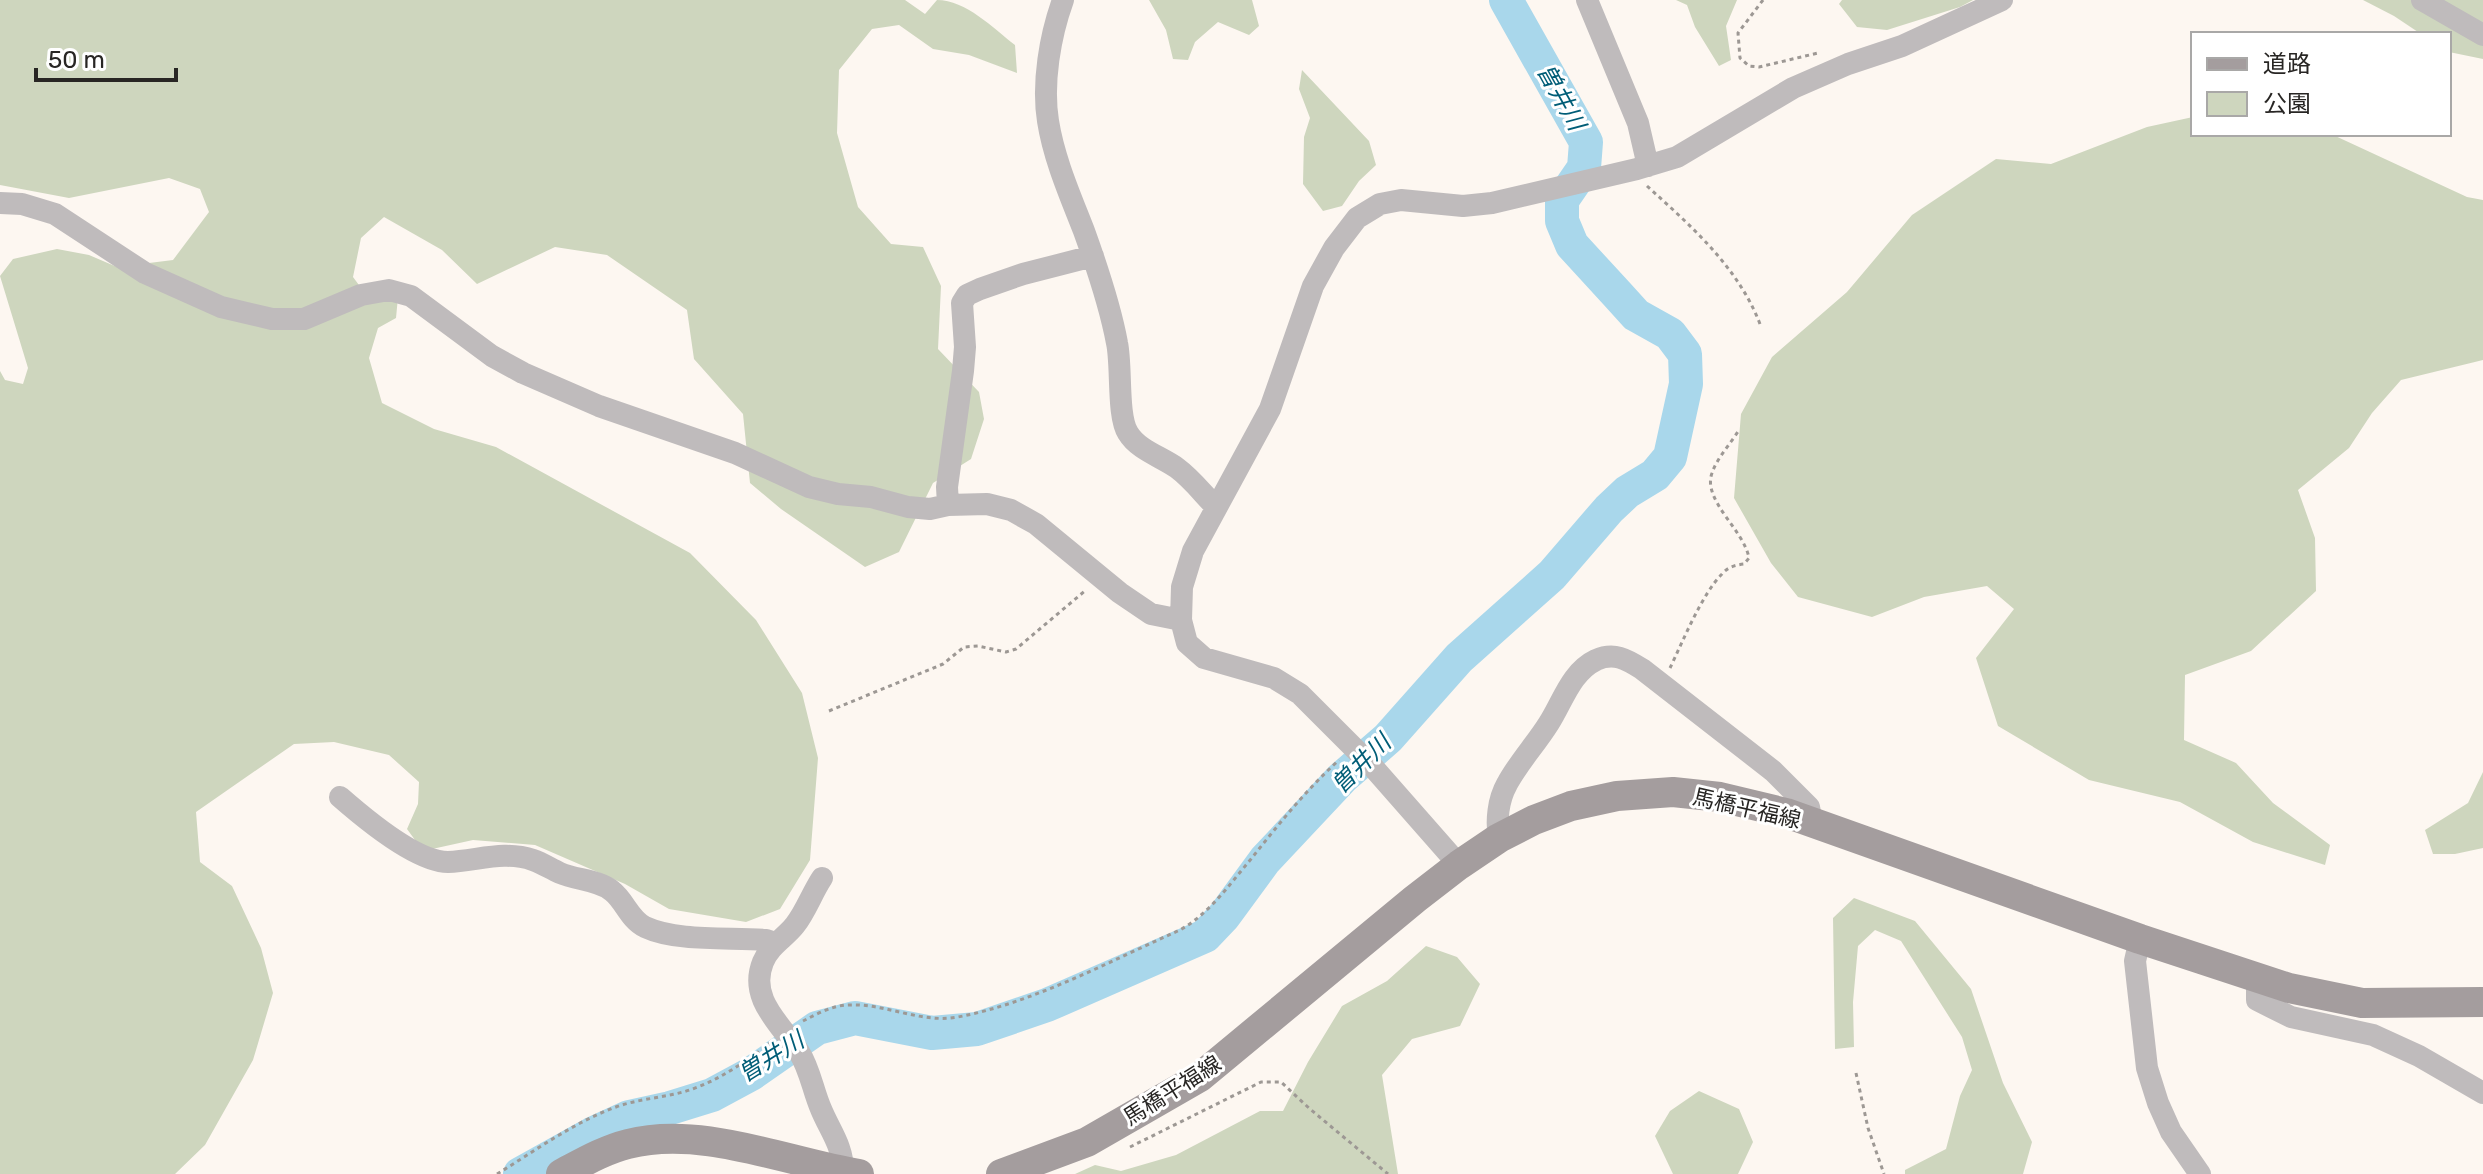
<svg xmlns="http://www.w3.org/2000/svg" width="2483" height="1174" viewBox="0 0 2483 1174" font-family="Rubik,'Noto Sans JP',sans-serif">
<style>
.green{fill:#ced6be}
.lines{fill:none;stroke-linecap:round;stroke-linejoin:round}
.river{stroke:#a9d7eb;stroke-width:34}
.path{stroke:#9d9894;stroke-width:3;stroke-dasharray:4 4;stroke-linecap:butt}
.minor{stroke:#bfbbbc;stroke-width:22}
.secondary{stroke:#a49d9e;stroke-width:30}
.labels{text-anchor:middle;stroke-width:6;stroke-linejoin:round;paint-order:stroke}
.street-label{font-size:22px;fill:#282624;stroke:#fff}
.water-label{font-size:24px;font-style:italic;fill:#005d77;stroke:#fff}
</style>
<rect width="100%" height="100%" fill="#fdf7f1"/>
<path class="green" d="M 0,0 L 905,0 L 925,14 L 937,0 C 966,0 993,28 1015,45 L 1017,73 L 969,55 L 933,49 L 899,25 L 872,29 L 839,70 L 837,133 L 858,207 L 891,244 L 923,247 L 941,286 L 938,349 L 979,392 L 984,419 L 971,459 L 933,483 L 899,552 L 865,567 L 781,509 L 750,483 L 743,414 L 694,359 L 687,310 L 607,255 L 555,247 L 477,284 L 442,250 L 384,217 L 361,238 L 353,277 L 370,300 L 398,297 L 396,318 L 378,328 L 369,358 L 382,403 L 434,429 L 496,447 L 690,553 L 756,620 L 802,693 L 818,758 L 810,860 L 780,909 L 746,922 L 669,909 L 625,884 L 535,845 L 473,840 L 423,851 L 407,829 L 418,804 L 419,782 L 389,755 L 334,742 L 294,744 L 196,812 L 200,862 L 232,886 L 261,948 L 273,993 L 253,1060 L 205,1145 L 175,1174 L 0,1174 L 0,371 L 5,380 L 23,384 L 28,368 L 0,276 L 13,259 L 57,249 L 89,255 L 117,267 L 173,260 L 209,212 L 200,189 L 169,178 L 69,198 L 0,185 Z
M 1149,0 L 1252,0 L 1259,26 L 1249,35 L 1218,22 L 1195,42 L 1188,60 L 1173,59 L 1166,30 Z
M 1676,0 L 1737,0 L 1726,26 L 1731,60 L 1719,66 L 1695,27 L 1687,5 Z
M 1842,0 L 1973,0 L 1960,7 L 1887,30 L 1857,27 L 1839,4 Z
M 2363,0 L 2483,0 L 2483,59 L 2449,52 L 2449,34 L 2421,34 L 2394,16 Z
M 1302,70 L 1369,141 L 1376,165 L 1359,181 L 1342,206 L 1323,211 L 1303,184 L 1304,137 L 1310,118 L 1299,89 Z
M 2193,117 L 2193,134 L 2331,134 L 2467,197 L 2483,200 L 2483,360 L 2401,380 L 2372,413 L 2349,448 L 2298,490 L 2315,538 L 2316,591 L 2251,651 L 2185,675 L 2184,740 L 2236,763 L 2273,803 L 2330,845 L 2325,865 L 2253,842 L 2180,802 L 2089,780 L 1998,726 L 1976,658 L 2014,609 L 1987,586 L 1924,597 L 1872,617 L 1798,597 L 1771,563 L 1734,498 L 1741,414 L 1772,357 L 1847,292 L 1912,215 L 1996,159 L 2051,164 L 2147,127 Z
M 2483,772 L 2483,848 L 2455,854 L 2433,854 L 2425,830 L 2468,803 Z
M 1854,898 L 1915,921 L 1971,989 L 2003,1083 L 2032,1142 L 2023,1174 L 1905,1174 L 1905,1170 L 1946,1149 L 1960,1096 L 1972,1070 L 1962,1037 L 1901,941 L 1875,930 L 1858,946 L 1853,1002 L 1854,1047 L 1835,1049 L 1833,918 Z
M 1426,946 L 1457,957 L 1480,984 L 1460,1026 L 1412,1039 L 1382,1075 L 1398,1174 L 1075,1174 L 1095,1165 L 1121,1171 L 1176,1155 L 1260,1111 L 1283,1111 L 1308,1062 L 1342,1006 L 1387,981 Z
M 1699,1091 L 1739,1109 L 1753,1142 L 1738,1174 L 1673,1174 L 1655,1136 L 1670,1111 Z"/>
<g class="lines">
<path class="river" d="M 520,1174 L 592,1134 L 629,1117 L 670,1108 L 712,1095 L 751,1074 L 817,1028 L 855,1018 L 932,1033 L 977,1029 L 1047,1005 L 1205,936 L 1224,916 L 1265,860 L 1342,778 L 1388,738 L 1459,658 L 1552,575 L 1609,509 L 1627,492 L 1655,475 L 1670,457 L 1686,384 L 1685,354 L 1670,334 L 1636,315 L 1617,294 L 1572,245 L 1562,221 L 1562,200 L 1584,168 L 1586,142 L 1506,0"/>
<path class="path" d="M 1763,0 L 1738,33 L 1740,58 L 1749,66 L 1759,67 L 1818,53
M 1647,186 C 1691,226 1738,267 1760,324
M 1670,668 C 1683,641 1702,594 1722,574 C 1728,567 1735,565 1744,564 L 1749,558 C 1744,530 1702,500 1712,473 C 1717,458 1731,443 1739,430
M 829,711 L 943,664 L 964,647 L 978,646 L 1006,652 L 1016,649 L 1086,590
M 803,1021 C 817,1014 833,1005 849,1005 C 885,1003 921,1024 958,1017 C 1033,1003 1110,961 1180,930 C 1210,913 1229,885 1251,859 C 1278,825 1306,790 1339,760
M 1856,1073 L 1868,1128 L 1884,1174
M 1130,1147 L 1261,1082 L 1281,1082 L 1310,1109 L 1388,1174
M 497,1174 C 535,1151 574,1122 616,1107 C 638,1099 661,1098 683,1092 C 715,1083 744,1063 770,1043"/>
<path class="minor" d="M 1063,0 C 1050,36 1042,83 1048,121 C 1054,159 1070,195 1084,231 C 1097,267 1110,305 1117,343 C 1122,366 1117,416 1128,433 C 1138,450 1162,457 1177,468 C 1192,479 1203,494 1216,507
M 1587,0 L 1638,123 L 1648,166
M 2422,0 L 2483,35
M 0,203 L 22,204 L 55,214 L 145,273 L 221,307 L 272,319 L 304,319 L 361,295 L 389,290 L 411,296 L 492,356 L 523,373 L 599,406 L 735,453 L 809,487 L 838,494 L 871,497 L 908,507 L 930,509 L 948,505 L 987,504 L 1011,510 L 1036,524 L 1120,593 L 1151,614 L 1181,620
M 948,505 L 947,487 L 963,371 L 965,347 L 962,303 L 967,295 L 980,289 L 1023,274 L 1093,256
M 340,797 C 364,818 416,862 448,862 C 477,861 504,850 533,860 C 542,863 551,869 560,873 C 576,880 599,880 612,891 C 625,901 629,919 645,927 C 677,942 730,937 766,940 L 775,943
M 1499,838 C 1496,821 1498,800 1507,784 C 1518,763 1536,744 1549,723 C 1563,701 1571,672 1596,660 C 1614,652 1626,659 1642,669 L 1773,771 L 1809,807 L 1812,823
M 1459,865 L 1372,766 L 1300,694 L 1274,678 L 1204,658 L 1187,643 L 1181,620 L 1182,587 L 1193,551 L 1270,409 L 1313,286 L 1334,248 L 1357,218 L 1380,204 L 1401,200 L 1463,206 L 1492,203 L 1637,169 L 1677,157 L 1793,88 L 1848,64 L 1902,46 L 2002,0
M 822,878 C 812,893 806,911 795,925 C 785,938 770,945 763,962 C 748,999 781,1024 799,1052 C 810,1069 813,1091 821,1109 C 830,1131 843,1146 843,1171
M 2140,939 L 2135,961 L 2147,1068 L 2158,1103 L 2171,1132 L 2200,1174
M 2257,979 L 2257,1000 L 2291,1017 L 2373,1035 L 2419,1056 L 2483,1093"/>
<path class="secondary" d="M 561,1174 C 582,1163 604,1150 628,1144 C 701,1125 787,1162 859,1174
M 1001,1174 L 1087,1142 L 1200,1077 L 1415,899 L 1459,865 L 1499,838 L 1534,820 L 1571,806 L 1617,796 L 1673,792 L 1720,797 L 1786,813 L 2140,939 L 2289,988 L 2362,1003 L 2483,1002"/>
</g>
<g class="labels">
<g class="street-label">
<text transform="translate(1747 808) rotate(13)" y="8">馬橋平福線</text>
<text transform="translate(1172 1090) rotate(-32)" y="8">馬橋平福線</text>
</g>
<g class="water-label">
<text transform="translate(1561 97) rotate(61)" y="8">曽井川</text>
<text transform="translate(1361 764) rotate(-45)" y="8">曽井川</text>
<text transform="translate(771 1057) rotate(-32)" y="8">曽井川</text>
</g>
</g>
<rect x="2191" y="32" width="260" height="104" fill="#ffffff" stroke="#a9a8a7" stroke-width="2"/>
<rect x="2207" y="58" width="40" height="12" fill="#a49d9e" stroke="#a9a8a7" stroke-width="2"/>
<text x="2263" y="72" font-size="24" fill="#282624">道路</text>
<rect x="2207" y="92" width="40" height="24" fill="#ced6be" stroke="#a9a8a7" stroke-width="2"/>
<text x="2263" y="112" font-size="24" fill="#282624">公園</text>
<path d="M36 68v12h140v-12" fill="none" stroke="#282624" stroke-width="4"/>
<text x="48" y="68" font-size="24" fill="#282624" stroke="#ffffff" stroke-width="6" paint-order="stroke">50 m</text>
</svg>
